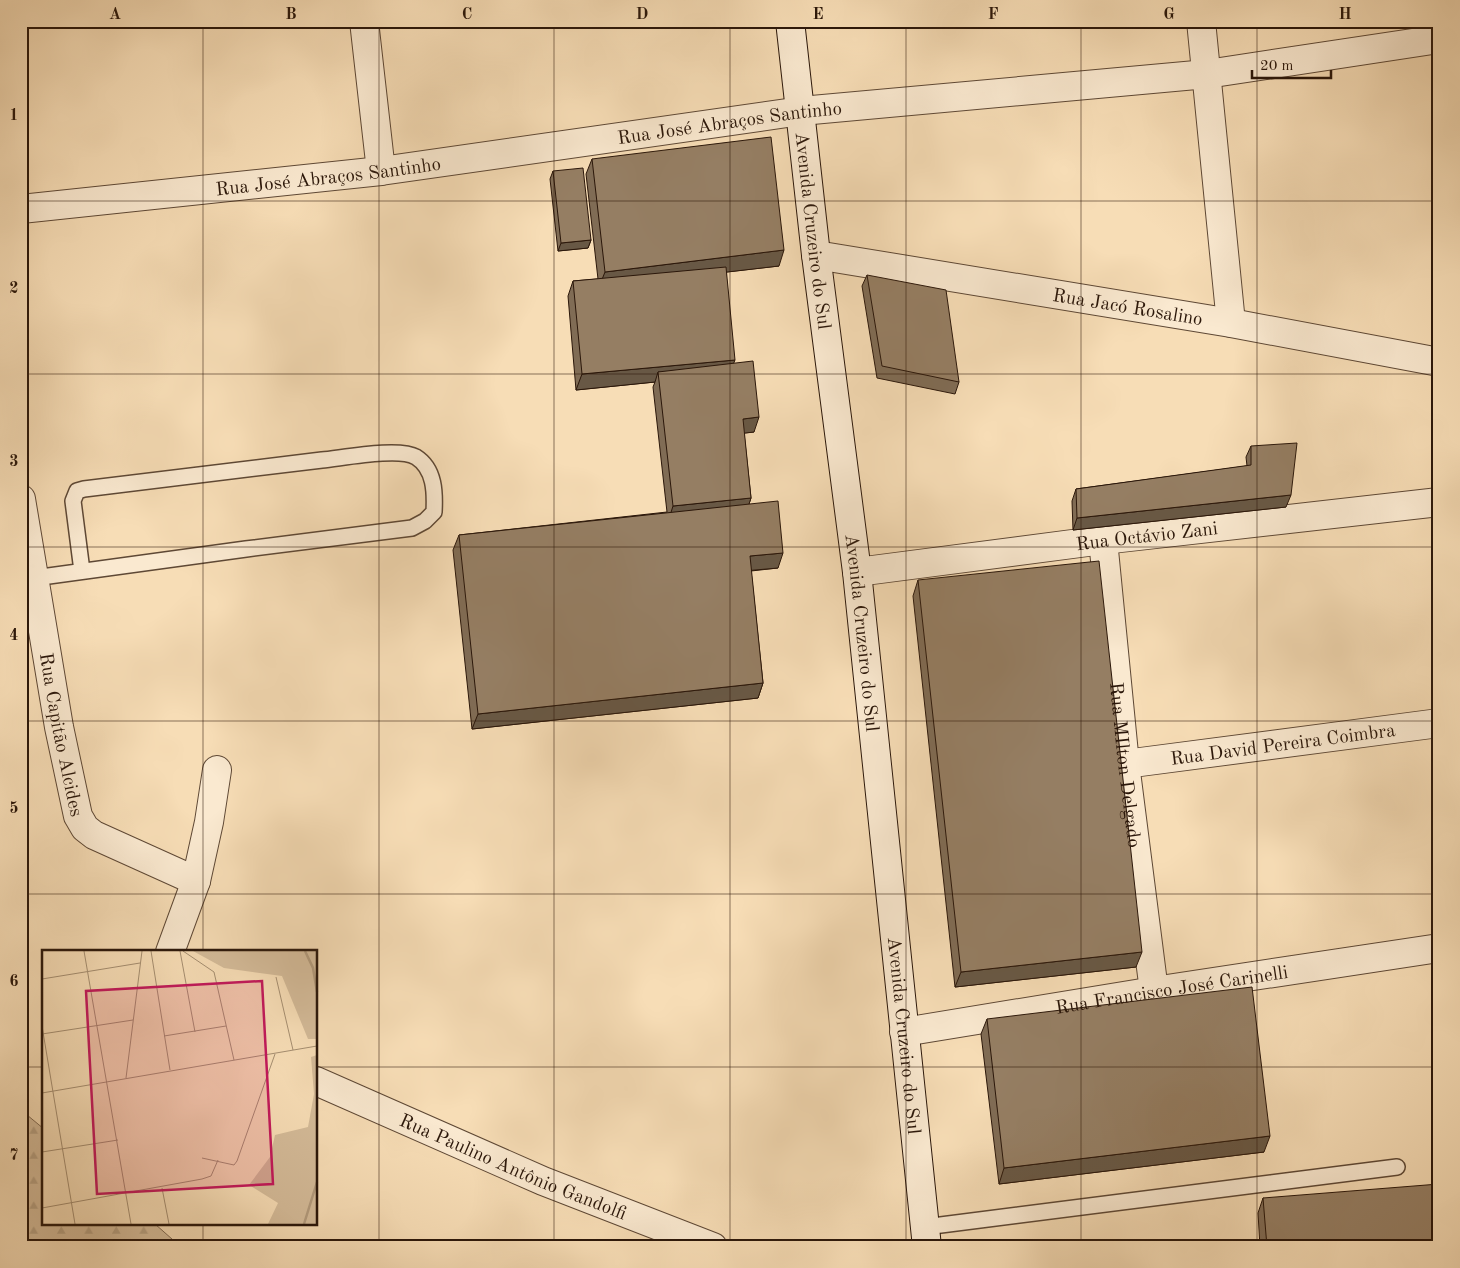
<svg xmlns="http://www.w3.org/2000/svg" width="1460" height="1268" viewBox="0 0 1460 1268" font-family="'Old Standard TT',serif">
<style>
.forest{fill:url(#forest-firs);stroke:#806952}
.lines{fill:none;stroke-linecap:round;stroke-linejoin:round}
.lane-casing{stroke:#5e4835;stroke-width:18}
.street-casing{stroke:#5e4835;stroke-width:30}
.secondary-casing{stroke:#2b170a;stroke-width:30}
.lane{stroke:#fae9d0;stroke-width:15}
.street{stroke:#fae9d0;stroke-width:28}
.secondary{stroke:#fae9d0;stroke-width:28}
.wall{fill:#806c55;stroke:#2b170a}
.shaded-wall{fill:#685845;stroke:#2b170a}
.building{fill:#957e63;stroke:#2b170a}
.grid{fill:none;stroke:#2b170a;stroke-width:1;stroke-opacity:0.55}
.labels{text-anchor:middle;stroke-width:4.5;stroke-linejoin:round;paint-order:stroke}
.street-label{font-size:19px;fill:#2b170a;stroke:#fae9d0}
.inset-river{fill:none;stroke:#b29a7c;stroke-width:2.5}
.inset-road{fill:none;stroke:#a58e71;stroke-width:1}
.view{fill:#c2185b;fill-opacity:0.15;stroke:#c2185b;stroke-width:2.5}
.inset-edge{fill:none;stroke:#2b170a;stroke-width:2.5}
.neatline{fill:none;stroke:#2b170a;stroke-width:2}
.grid-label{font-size:16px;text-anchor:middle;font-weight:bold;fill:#2b170a}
</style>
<defs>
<pattern id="forest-firs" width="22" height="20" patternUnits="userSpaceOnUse" patternTransform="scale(1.25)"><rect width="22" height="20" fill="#d4bb99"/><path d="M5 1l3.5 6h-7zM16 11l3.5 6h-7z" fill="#b6a082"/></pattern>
</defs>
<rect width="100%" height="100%" fill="#f7ddb6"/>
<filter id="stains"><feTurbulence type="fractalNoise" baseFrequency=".004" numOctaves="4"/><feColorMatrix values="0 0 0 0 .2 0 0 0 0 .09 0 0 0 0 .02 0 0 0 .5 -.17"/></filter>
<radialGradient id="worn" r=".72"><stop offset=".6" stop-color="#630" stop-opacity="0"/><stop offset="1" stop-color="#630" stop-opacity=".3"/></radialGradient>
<path class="forest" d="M 21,1110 L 44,1129 L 44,1224 L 155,1224 L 181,1247 L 21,1247 Z"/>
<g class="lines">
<g class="lane-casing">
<path id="lane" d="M 34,578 L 246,549 L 412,528 L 425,521 L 434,512 C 435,493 435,469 416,457 C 399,447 343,458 322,460 C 243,469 164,480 84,489 L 77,491 L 73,501 L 82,571
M 925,1227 L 1397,1167"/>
</g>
<g class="street-casing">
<g id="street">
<path d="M 364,21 L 381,171"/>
<path d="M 1201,21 L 1231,323"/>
<path id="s1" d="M 21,209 L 381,171 L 801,111 L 1207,74 L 1439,39"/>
<path id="s2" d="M 816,255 L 1231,323 L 1439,362"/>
<path id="s3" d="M 21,499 L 59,727 L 78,816 L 85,828 L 94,835 L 196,881"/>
<path id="s4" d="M 1103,540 L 1125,764 L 1154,991"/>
<path id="s5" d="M 857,572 L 1103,540 L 1439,502"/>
<path id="s6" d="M 1125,764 L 1439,723"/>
<path d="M 170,952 L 196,881 L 209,822 L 217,770"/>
<path id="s7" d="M 904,1032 L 1154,991 L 1439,948"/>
<path id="s8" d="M 316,1081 L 543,1181 L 713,1247"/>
</g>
</g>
<g class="secondary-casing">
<g id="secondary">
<path id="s9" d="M 790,21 L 816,255 L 857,572 L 927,1247"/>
</g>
</g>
<use href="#lane" class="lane"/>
<use href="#street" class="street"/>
<use href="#secondary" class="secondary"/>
</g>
<path class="wall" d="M 592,159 L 779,266 L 726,272 L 733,363 L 754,432 L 744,433 L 751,498 L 749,504 L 778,568 L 751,571 L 763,683 L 758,698 L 472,729 L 453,550 L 459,535 L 667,512 L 653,387 L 655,382 L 576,390 L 568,296 L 573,281 L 598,279 L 586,174 Z
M 553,171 L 591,240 L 588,248 L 558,251 L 550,179 Z
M 867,275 L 959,382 L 955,394 L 877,378 L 862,286 Z
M 1251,446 L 1286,507 L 1073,530 L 1072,501 L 1076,489 L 1247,466 L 1246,457 Z
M 918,580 L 1136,967 L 955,987 L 913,596 Z
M 987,1019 L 1264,1152 L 999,1184 L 981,1034 Z
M 1263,1198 L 1439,1247 L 1260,1247 L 1258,1213 Z"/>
<path class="shaded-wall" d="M 591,240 L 588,248 L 558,251 L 561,243 Z
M 784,250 L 779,266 L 599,287 L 605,272 Z
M 735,360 L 729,375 L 658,372 L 655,382 L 576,390 L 582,374 Z
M 759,417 L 754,432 L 737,434 L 743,419 Z
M 1291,495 L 1286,507 L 1073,530 L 1077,518 Z
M 751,498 L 746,513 L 668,522 L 673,506 Z
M 783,553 L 778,568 L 744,571 L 750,556 Z
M 763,683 L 758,698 L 472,729 L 478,714 Z
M 1142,952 L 1136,967 L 955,987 L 961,972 Z
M 1270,1136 L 1264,1152 L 999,1184 L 1004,1168 Z"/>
<path class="building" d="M 771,137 L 784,250 L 605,272 L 592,159 Z
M 583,168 L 591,240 L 561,243 L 553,171 Z
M 726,267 L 735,360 L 582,374 L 573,281 Z
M 867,275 L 946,290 L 959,382 L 882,366 Z
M 753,361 L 759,417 L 743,419 L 751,498 L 673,506 L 658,372 Z
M 1297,443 L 1291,495 L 1077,518 L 1076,489 L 1251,465 L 1251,446 Z
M 778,501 L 783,553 L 750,556 L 763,683 L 478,714 L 459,535 Z
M 1099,561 L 1142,952 L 961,972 L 918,580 Z
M 1252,987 L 1270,1136 L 1004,1168 L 987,1019 Z
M 1439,1184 L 1439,1247 L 1267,1247 L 1263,1198 Z
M 1082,1243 L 1082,1247 L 1043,1247 Z"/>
<path class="grid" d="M 203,21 L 203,952M 379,21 L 379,1247M 554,21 L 554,1247M 730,21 L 730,1247M 906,21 L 906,1247M 1081,21 L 1081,1247M 1257,21 L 1257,1247M 21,201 L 1439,201M 21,374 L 1439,374M 21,547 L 1439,547M 21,721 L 1439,721M 21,894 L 1439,894M 21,1067 L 44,1067M 316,1067 L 1439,1067M 203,1224 L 203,1247"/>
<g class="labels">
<g class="street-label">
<text dy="7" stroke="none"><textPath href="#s1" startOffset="714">Rua José Abraços Santinho</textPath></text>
<text dy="7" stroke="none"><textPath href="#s1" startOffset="309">Rua José Abraços Santinho</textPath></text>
<text dy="7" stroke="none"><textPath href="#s9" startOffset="211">Avenida Cruzeiro do Sul</textPath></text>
<text dy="7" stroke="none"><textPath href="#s2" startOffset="316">Rua Jacó Rosalino</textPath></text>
<text dy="7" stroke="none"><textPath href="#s5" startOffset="292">Rua Octávio Zani</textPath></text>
<text dy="7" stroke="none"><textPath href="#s9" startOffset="616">Avenida Cruzeiro do Sul</textPath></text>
<text dy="7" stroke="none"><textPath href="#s3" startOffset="239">Rua Capitão Alcides</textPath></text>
<text dy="7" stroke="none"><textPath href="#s6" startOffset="159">Rua David Pereira Coimbra</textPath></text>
<text dy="7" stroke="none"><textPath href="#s4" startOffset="226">Rua MIlton Delgado</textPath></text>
<text dy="7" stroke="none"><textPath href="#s7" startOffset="271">Rua Francisco José Carinelli</textPath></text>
<text dy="7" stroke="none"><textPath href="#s9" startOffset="1021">Avenida Cruzeiro do Sul</textPath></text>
<text dy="7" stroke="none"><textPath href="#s8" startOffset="215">Rua Paulino Antônio Gandolfi</textPath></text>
</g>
</g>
<g transform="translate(42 950)">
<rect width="275" height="275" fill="#f7ddb6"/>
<path d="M 151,1 L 275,1 L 275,89 L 266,89 L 240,26 L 182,18 ZM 275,105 L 275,274 L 226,274 L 236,253 L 207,235 L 228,207 L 233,185 L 266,177 L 272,144 L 269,107 Z" fill="#d4bb99"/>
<path class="inset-river" d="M 263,1 L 271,18 L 275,42M 262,274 L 275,232"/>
<path class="inset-road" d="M 42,1 L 89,274M 109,1 L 128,120M 138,1 L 153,82M 141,1 L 172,22 L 192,110M 234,27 L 251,100M 0,29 L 98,13M 0,76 L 33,274M 0,84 L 91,70M 122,86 L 184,76M 84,128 L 100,1M 0,143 L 275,96M 0,202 L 76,190M 160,208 L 192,215 L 195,211 L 233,104M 120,238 L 127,274M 0,258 L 160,229 L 169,226 L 176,210"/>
<path class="view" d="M 220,31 L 231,234 L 55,244 L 44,41 Z"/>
<rect width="275" height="275" class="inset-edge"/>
</g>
<rect width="1460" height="1268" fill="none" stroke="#f7ddb6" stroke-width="55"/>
<path d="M1252 70v8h79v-8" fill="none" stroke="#2b170a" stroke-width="2.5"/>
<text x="1260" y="70" font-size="15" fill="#2b170a" stroke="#fae9d0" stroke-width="4" paint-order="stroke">20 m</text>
<rect x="28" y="28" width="1404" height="1212" class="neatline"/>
<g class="grid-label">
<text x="115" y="19">A</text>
<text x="291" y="19">B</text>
<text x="467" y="19">C</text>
<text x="642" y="19">D</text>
<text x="818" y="19">E</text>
<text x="993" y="19">F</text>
<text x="1169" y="19">G</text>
<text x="1345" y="19">H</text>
<text x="14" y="120">1</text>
<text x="14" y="293">2</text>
<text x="14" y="466">3</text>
<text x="14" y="640">4</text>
<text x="14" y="813">5</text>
<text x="14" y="986">6</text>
<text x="14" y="1160">7</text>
</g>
<rect width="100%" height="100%" filter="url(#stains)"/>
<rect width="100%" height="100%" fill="url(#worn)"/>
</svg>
